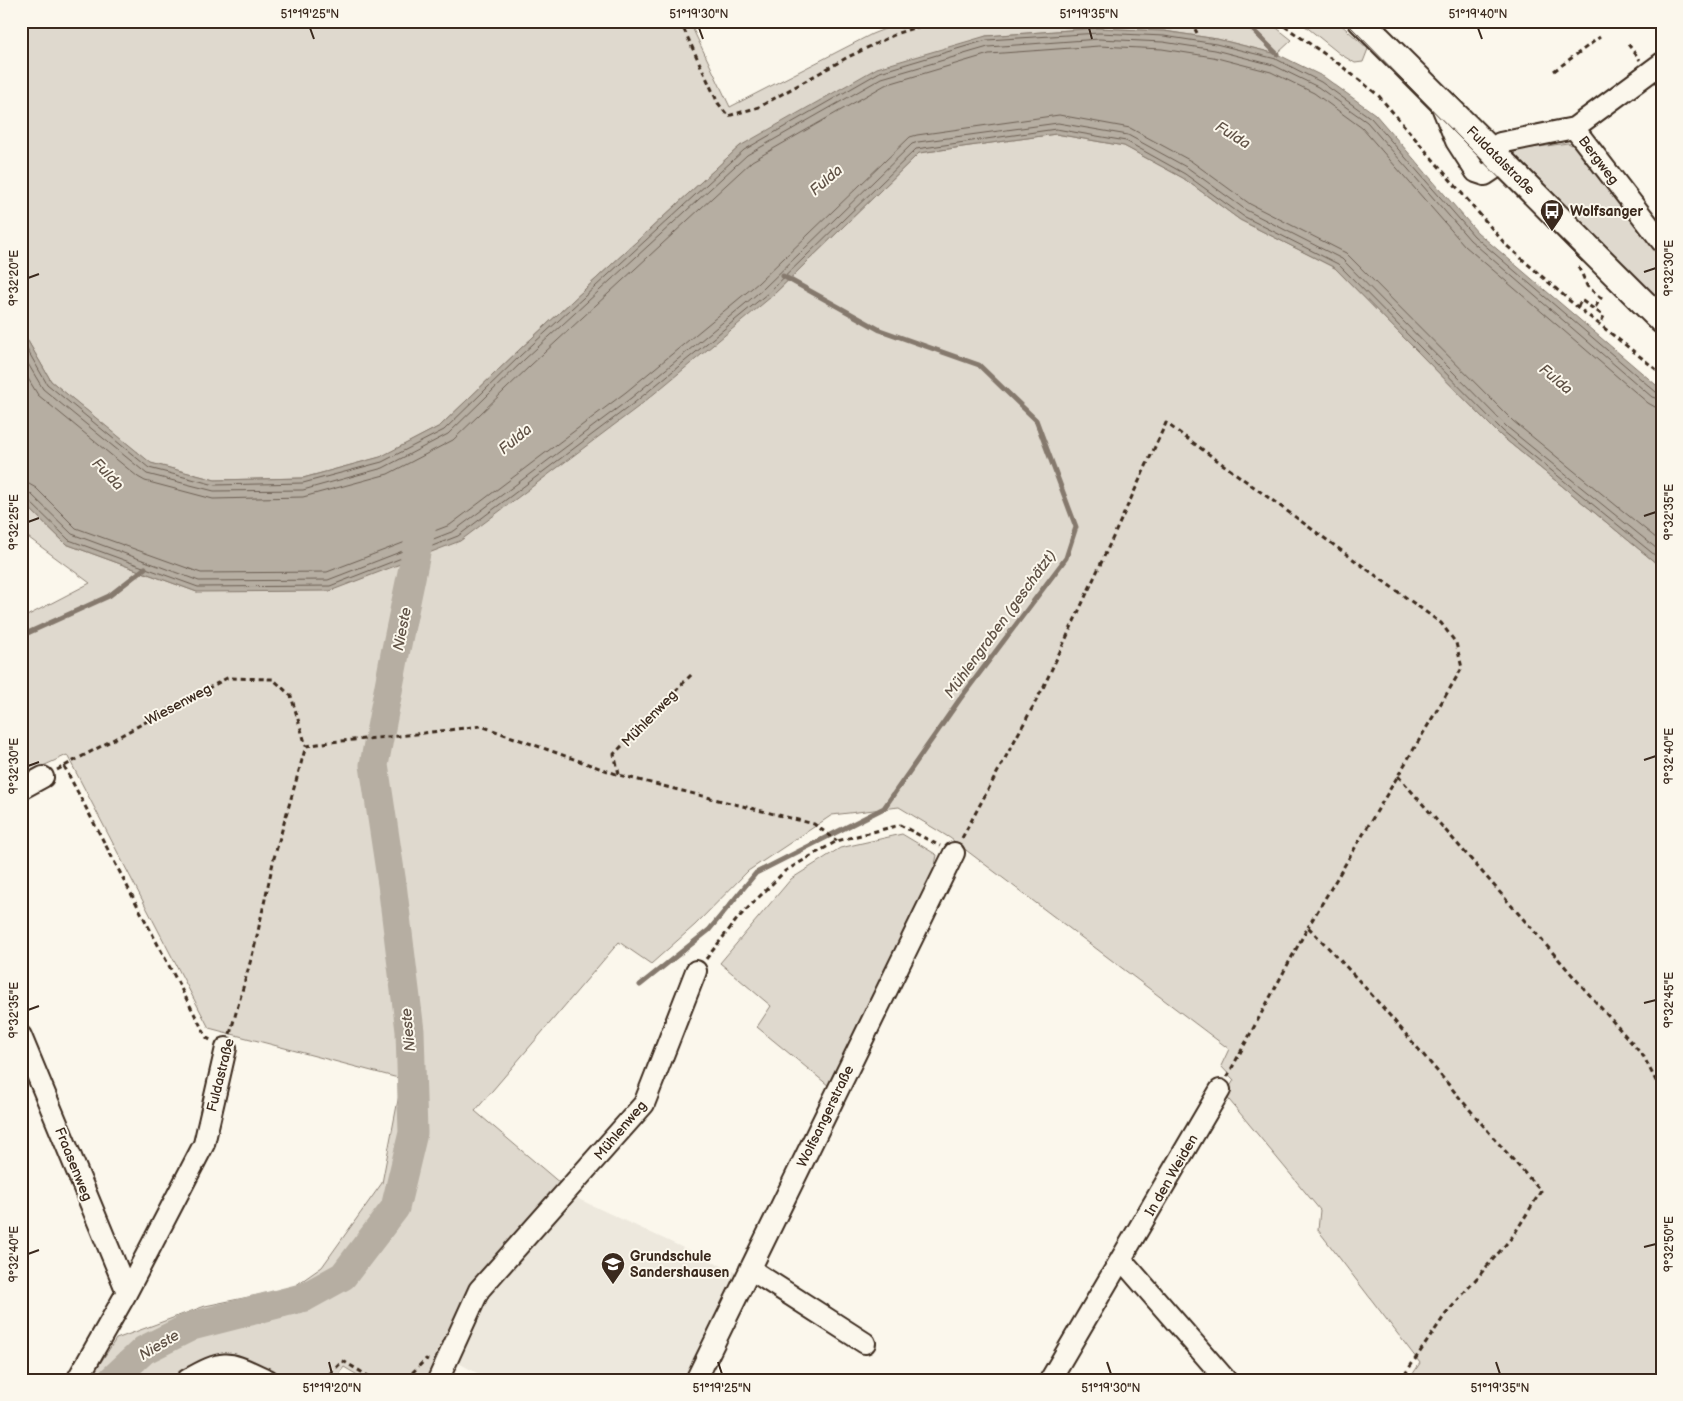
<svg xmlns="http://www.w3.org/2000/svg" width="1683" height="1401" viewBox="0 0 1683 1401" font-family="'Balsamiq Sans',sans-serif">
<style>
.built{fill:#ede8dd}
.green{fill:#dfd9ce;stroke:#8d8276}
.water{fill:#b6aea2;stroke:#85796d}
.lines{fill:none;stroke-linecap:round;stroke-linejoin:round}
.shore{stroke:#6c5f53;stroke-width:1}
.stream{stroke:#85796d;stroke-width:5}
.river{stroke:#b6aea2;stroke-width:29}
.minor-casing{stroke:#3b2a1e;stroke-width:24}
.major-casing{stroke:#3b2a1e;stroke-width:29}
.path{stroke:#3b2a1e;stroke-width:3;stroke-dasharray:5 4;stroke-linecap:butt}
.minor{stroke:#fbf7ec;stroke-width:20}
.major{stroke:#fbf7ec;stroke-width:25}
.tram{stroke:#3b2a1e;stroke-width:1}
.ticks{fill:none;stroke:#3b2a1e;stroke-width:2}
.labels{text-anchor:middle;stroke-width:4;stroke-linejoin:round;paint-order:stroke}
.street-label{font-size:14px;fill:#3b2a1e;stroke:#fbf7ec}
.poi-label{font-size:14px;font-weight:bold;fill:#3b2a1e;stroke:#fbf7ec;text-anchor:start}
.water-label{font-size:15px;font-style:italic;fill:#605246;stroke:#fbf7ec}
.neatline{fill:none;stroke:#3b2a1e;stroke-width:2}
.ticks-label{font-size:12px;text-anchor:middle;fill:#3b2a1e}
</style>
<rect width="100%" height="100%" fill="#fbf7ec"/>
<filter id="ink" filterUnits="userSpaceOnUse"><feTurbulence type="fractalNoise" baseFrequency=".02" numOctaves="2"/><feDisplacementMap in="SourceGraphic" scale="10" xChannelSelector="R" yChannelSelector="G"/><feConvolveMatrix kernelMatrix="1 2 1 2 8 2 1 2 1" color-interpolation-filters="sRGB"/></filter>
<g filter="url(#ink)">
<path class="built" d="M 572,1196 L 739,1274 L 682,1380 L 490,1380 L 451,1359 L 483,1296 Z"/>
<path class="green" d="M 21,21 L 689,21 L 730,107 L 872,34 L 905,21 L 1268,21 L 1292,40 L 1277,54 L 1217,39 L 1164,31 L 1098,28 L 986,36 L 740,146 L 518,351 L 440,426 L 381,457 L 303,478 L 215,480 L 150,463 L 51,381 L 21,329 Z
M 1299,21 L 1337,21 L 1368,49 L 1363,62 L 1355,63 L 1340,54 Z
M 1056,134 L 1124,146 L 1183,178 L 1240,220 L 1335,268 L 1500,435 L 1662,568 L 1662,1380 L 1409,1380 L 1420,1363 L 1318,1230 L 1320,1210 L 1225,1095 L 1234,1080 L 1221,1066 L 1229,1049 L 950,838 L 899,807 L 832,815 L 748,871 L 695,925 L 651,964 L 619,942 L 475,1111 L 561,1184 L 443,1354 L 428,1380 L 366,1380 L 344,1367 L 334,1380 L 284,1380 L 249,1362 L 208,1361 L 175,1380 L 89,1380 L 116,1339 L 205,1306 L 292,1288 L 322,1267 L 382,1183 L 402,1079 L 209,1028 L 67,755 L 21,776 L 21,619 L 90,583 L 21,532 L 21,500 L 66,544 L 197,592 L 771,297 L 919,153 Z
M 1568,143 L 1574,146 L 1662,256 L 1662,302 L 1514,153 L 1517,150 Z
M 902,834 L 937,855 L 934,870 L 829,1086 L 757,1027 L 771,1006 L 720,963 L 791,879 L 840,848 Z"/>
<path class="water" d="M 1098,28 L 1164,31 L 1217,39 L 1277,54 L 1324,77 L 1375,114 L 1477,232 L 1662,390 L 1662,568 L 1500,435 L 1335,268 L 1240,220 L 1183,178 L 1124,146 L 1056,134 L 919,153 L 771,297 L 638,407 L 460,541 L 330,591 L 197,592 L 66,544 L 21,500 L 21,329 L 51,381 L 151,463 L 215,480 L 303,478 L 380,457 L 440,426 L 518,351 L 740,146 L 877,68 L 986,36 Z"/>
<g class="lines">
<path class="shore" d="M 21,339 L 47,384 L 149,468 L 215,485 L 303,483 L 382,462 L 444,430 L 521,355 L 744,150 L 880,72 L 987,40 L 1099,33 L 1164,36 L 1216,44 L 1276,59 L 1321,82 L 1371,118 L 1474,236 L 1656,392 L 1662,394
M 21,352 L 43,389 L 147,474 L 214,491 L 303,490 L 383,468 L 448,434 L 525,359 L 747,155 L 882,78 L 988,47 L 1099,39 L 1163,42 L 1215,50 L 1273,65 L 1318,87 L 1367,122 L 1470,240 L 1652,397 L 1662,400
M 21,367 L 38,395 L 138,477 L 145,481 L 213,499 L 303,497 L 388,474 L 453,440 L 531,365 L 752,161 L 885,85 L 989,54 L 1099,46 L 1162,49 L 1213,57 L 1271,72 L 1314,93 L 1362,128 L 1465,246 L 1648,403 L 1655,407 L 1662,407
M 21,483 L 29,484 L 36,488 L 76,528 L 201,573 L 327,572 L 450,525 L 626,392 L 758,283 L 910,137 L 917,135 L 1059,115 L 1130,128 L 1191,161 L 1250,204 L 1346,253 L 1513,421 L 1662,543
M 21,491 L 31,494 L 72,534 L 199,581 L 328,580 L 454,531 L 631,398 L 763,289 L 912,144 L 918,142 L 1058,123 L 1128,135 L 1188,168 L 1246,210 L 1342,259 L 1507,427 L 1662,553
M 21,497 L 27,499 L 69,540 L 198,587 L 330,586 L 458,536 L 634,403 L 768,293 L 916,149 L 1056,129 L 1126,141 L 1185,174 L 1243,216 L 1338,264 L 1503,431 L 1662,561"/>
<path class="stream" d="M 1244,21 L 1277,54
M 21,636 L 109,596 L 145,568
M 640,985 L 709,930 L 756,873 L 884,808 L 960,699 L 1066,558 L 1076,527 L 1036,420 L 979,365 L 880,330 L 783,276"/>
<path class="river" d="M 112,1380 L 144,1350 L 192,1326 L 305,1297 L 343,1276 L 395,1208 L 413,1133 L 410,1031 L 392,884 L 374,765 L 395,654 L 423,520"/>
<g class="minor-casing">
<path id="minor" d="M 1440,102 L 1456,141 L 1476,172 L 1485,175 L 1503,163
M 1574,128 L 1662,242
M 1491,152 L 1500,143 L 1574,128 L 1662,63
M 21,789 L 43,777
M 21,1036 L 127,1292
M 1121,1259 L 1226,1380
M 750,1269 L 865,1343
M 77,1380 L 127,1292 L 204,1144 L 226,1048
M 187,1380 C 227,1357 228,1362 268,1380
M 438,1380 L 479,1290 L 644,1104 L 696,971
M 696,1380 L 954,853
M 1050,1380 L 1220,1090"/>
</g>
<g class="major-casing">
<path id="major" d="M 1361,21 L 1662,321"/>
</g>
<path class="path" d="M 680,21 L 718,103 L 728,116 L 759,107 L 848,57 L 898,33 L 936,21
M 1191,21 L 1197,33
M 1277,21 L 1339,64 L 1378,95 L 1506,245 L 1570,301 L 1662,374
M 1628,44 L 1640,60
M 1554,71 L 1600,37
M 1578,267 L 1582,274 L 1587,286 L 1601,298 L 1594,309
M 1578,307 L 1581,300 L 1604,316 L 1600,324
M 306,746 L 330,742 L 399,736 L 481,726 L 619,775 L 814,824 L 837,841
M 64,766 L 207,1038 L 212,1041
M 57,770 L 227,678 L 273,679 L 291,696 L 306,746
M 619,774 L 614,754 L 692,674
M 1398,776 L 1644,1057 L 1662,1093
M 962,838 L 1043,688 L 1166,423 L 1441,623 L 1456,643 L 1462,668 L 1308,927
M 706,959 L 738,918 L 785,871 L 837,841 L 900,825 L 940,846
M 230,1034 L 255,945 L 274,858 L 306,746
M 1227,1077 L 1308,927 C 1391,1010 1461,1104 1541,1191 L 1513,1236 L 1445,1315 L 1401,1380
M 323,1380 L 343,1361 L 375,1380
M 407,1380 L 410,1375 L 426,1359 L 428,1360"/>
<use href="#minor" class="minor"/>
<use href="#major" class="major"/>
<path class="tram" d="M 1345,21 L 1582,262"/>
</g>
</g>
<path class="ticks" d="M 310,28 L 314,39M 699,28 L 703,39M 1089,28 L 1092,39M 1478,28 L 1482,39M 1644,272 L 1656,268M 28,278 L 39,274M 1644,516 L 1656,512M 28,522 L 39,518M 1644,760 L 1656,756M 28,766 L 39,762M 1644,1003 L 1656,1000M 28,1010 L 39,1006M 1644,1247 L 1656,1244M 28,1254 L 39,1250M 329,1362 L 332,1374M 718,1362 L 722,1374M 1107,1362 L 1111,1374M 1496,1362 L 1500,1374"/>
<defs>
<g id="bus-pin" transform="scale(1.25)"><path d="M0 17L-7.5 6A9.5 9.5 0 1 1 7.5 6Z" fill="#3b2a1e" stroke="#fbf7ec"/><path d="M-5-6H5V4H4V6H2V4H-2V6H-4V4H-5ZM-3.5-4V0h7V-4ZM-3.5 1.2v1.5H-2V1.2ZM2 1.2v1.5H3.5V1.2Z" fill="#fff"/></g>
<g id="school-pin" transform="scale(1.25)"><path d="M0 17L-7.5 6A9.5 9.5 0 1 1 7.5 6Z" fill="#3b2a1e" stroke="#fbf7ec"/><path d="M0-5L7-2L0 1L-7-2ZM-4 1L0 2.5L4 1V4Q0 6-4 4Z" fill="#fff"/></g>
</defs>
<g fill-rule="evenodd">
<use href="#bus-pin" x="1552" y="211"/>
<use href="#school-pin" x="613" y="1264"/>
</g>
<g class="labels">
<g class="street-label">
<text transform="translate(1501 160) rotate(45)" y="5">Fuldatalstraße</text>
<text transform="translate(1599 160) rotate(53)" y="5">Bergweg</text>
<text transform="translate(178 704) rotate(-28)" y="5">Wiesenweg</text>
<text transform="translate(649 718) rotate(-46)" y="5">Mühlenweg</text>
<text transform="translate(220 1075) rotate(-76)" y="5">Fuldastraße</text>
<text transform="translate(825 1116) rotate(-64)" y="5">Wolfsangerstraße</text>
<text transform="translate(620 1130) rotate(-50)" y="5">Mühlenweg</text>
<text transform="translate(74 1164) rotate(68)" y="5">Fraasenweg</text>
<text transform="translate(1171 1175) rotate(-60)" y="5">In den Weiden</text>
</g>
<g class="poi-label">
<text x="1570" y="216">Wolfsanger</text>
<text x="630" y="1261">Grundschule<tspan x="630" dy="16">Sandershausen</tspan></text>
</g>
<g class="water-label">
<text transform="translate(1233 135) rotate(32)" y="5">Fulda</text>
<text transform="translate(826 180) rotate(-41)" y="5">Fulda</text>
<text transform="translate(1556 379) rotate(40)" y="5">Fulda</text>
<text transform="translate(515 439) rotate(-40)" y="5">Fulda</text>
<text transform="translate(108 474) rotate(46)" y="5">Fulda</text>
<text transform="translate(1000 624) rotate(-54)" y="5">Mühlengraben (geschätzt)</text>
<text transform="translate(402 629) rotate(-79)" y="5">Nieste</text>
<text transform="translate(408 1030) rotate(-95)" y="5">Nieste</text>
<text transform="translate(159 1345) rotate(-31)" y="5">Nieste</text>
</g>
</g>
<rect width="1683" height="1401" fill="none" stroke="#fbf7ec" stroke-width="55"/>
<rect x="28" y="28" width="1628" height="1346" class="neatline"/>
<g class="ticks-label">
<text x="310" y="18">51°19'25"N</text>
<text x="699" y="18">51°19'30"N</text>
<text x="1089" y="18">51°19'35"N</text>
<text x="1478" y="18">51°19'40"N</text>
<text transform="translate(1669 268) rotate(-90)" y="4">9°32'30"E</text>
<text transform="translate(14 278) rotate(-90)" y="4">9°32'20"E</text>
<text transform="translate(1669 512) rotate(-90)" y="4">9°32'35"E</text>
<text transform="translate(14 522) rotate(-90)" y="4">9°32'25"E</text>
<text transform="translate(1669 756) rotate(-90)" y="4">9°32'40"E</text>
<text transform="translate(14 766) rotate(-90)" y="4">9°32'30"E</text>
<text transform="translate(1669 1000) rotate(-90)" y="4">9°32'45"E</text>
<text transform="translate(14 1010) rotate(-90)" y="4">9°32'35"E</text>
<text transform="translate(1669 1244) rotate(-90)" y="4">9°32'50"E</text>
<text transform="translate(14 1254) rotate(-90)" y="4">9°32'40"E</text>
<text x="332" y="1392">51°19'20"N</text>
<text x="722" y="1392">51°19'25"N</text>
<text x="1111" y="1392">51°19'30"N</text>
<text x="1500" y="1392">51°19'35"N</text>
</g>
</svg>
